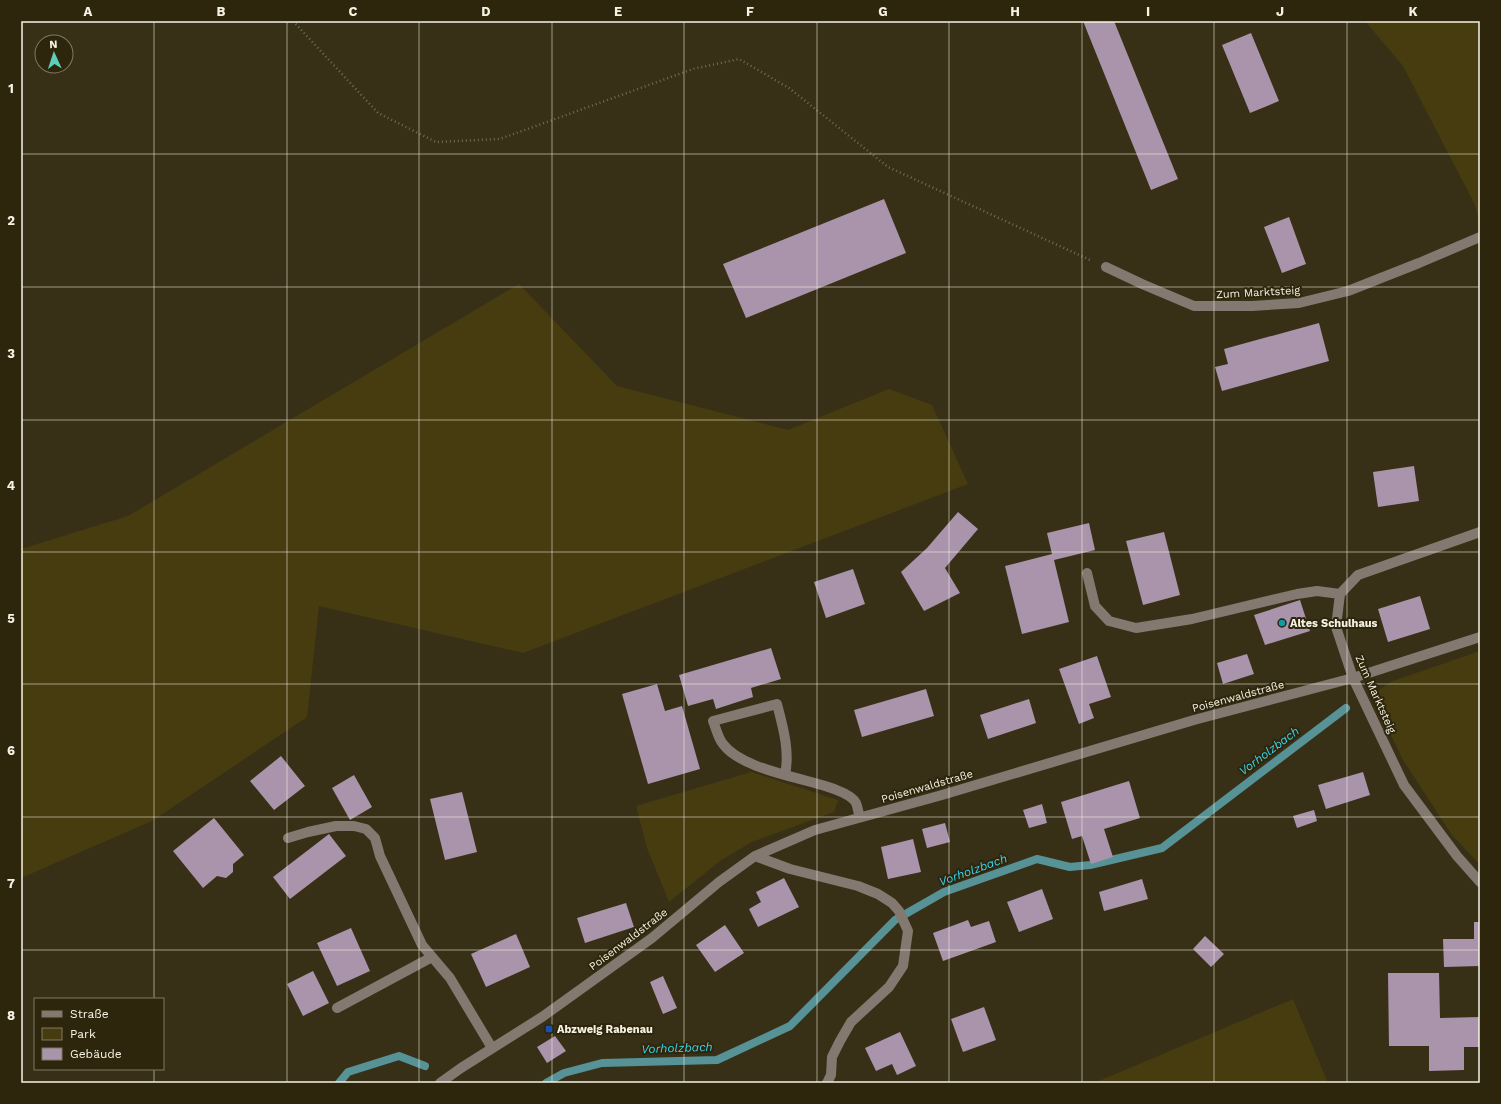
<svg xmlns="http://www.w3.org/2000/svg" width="1501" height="1104" viewBox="0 0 1501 1104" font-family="'Work Sans',sans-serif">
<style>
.green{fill:#463c0f}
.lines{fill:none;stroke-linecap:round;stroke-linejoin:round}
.stream{stroke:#569296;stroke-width:8}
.building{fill:#a994ab}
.path{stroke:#726c56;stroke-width:2.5;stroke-dasharray:1 3;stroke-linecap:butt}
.minor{stroke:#837970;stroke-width:10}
.grid{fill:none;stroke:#f7f3e4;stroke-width:1;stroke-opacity:0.55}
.culture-dot{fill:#0f9aa8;stroke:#2d260d;stroke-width:1.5}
.transit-dot{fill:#1a4fb4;stroke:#2d260d;stroke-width:1.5}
.labels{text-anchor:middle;stroke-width:4;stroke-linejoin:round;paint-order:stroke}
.street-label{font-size:11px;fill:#f7f3e4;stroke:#2d260d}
.poi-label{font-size:11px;font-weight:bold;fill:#f7f3e4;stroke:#2d260d;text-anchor:start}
.water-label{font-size:12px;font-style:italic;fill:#3bd5ee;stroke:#2d260d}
.neatline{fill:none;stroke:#f7f3e4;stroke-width:1.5}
.grid-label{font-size:13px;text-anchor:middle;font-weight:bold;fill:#f7f3e4}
</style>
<rect width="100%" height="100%" fill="#373017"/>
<path class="green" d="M 1365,21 L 1480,21 L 1480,225 L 1475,205 L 1403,66 Z
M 519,284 L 617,386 L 788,430 L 889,389 L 932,405 L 968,484 L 523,653 L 319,606 L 307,717 L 152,821 L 21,878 L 21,549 L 128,516 Z
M 1480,651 L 1480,865 L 1452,835 L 1403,760 L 1376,705 L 1378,691 L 1390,682 Z
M 751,772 L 838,800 L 834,812 L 752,842 L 720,861 L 669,902 L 647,848 L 636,806 Z
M 1293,999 L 1328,1083 L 1094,1083 Z"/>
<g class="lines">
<path class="stream" d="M 339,1083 L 348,1072 L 399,1056 L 425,1066
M 546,1083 L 564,1073 L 602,1063 L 717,1060 L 790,1026 L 895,920 L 944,892 L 1037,859 L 1070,867 L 1090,865 L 1162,848 L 1346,708"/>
</g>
<path class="building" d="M 1083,21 L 1114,21 L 1178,179 L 1151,190 Z
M 1251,33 L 1279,101 L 1250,113 L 1222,45 Z
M 884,199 L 906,253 L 746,318 L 723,264 Z
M 1289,217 L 1306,264 L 1282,273 L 1264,227 Z
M 1319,323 L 1329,361 L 1222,391 L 1215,367 L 1228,364 L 1224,349 Z
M 1414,466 L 1419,501 L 1378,507 L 1373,472 Z
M 958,512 L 978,529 L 945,568 L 960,593 L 924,611 L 901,572 L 927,548 Z
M 1089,523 L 1095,550 L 1054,560 L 1069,622 L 1022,634 L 1005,566 L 1052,554 L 1047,533 Z
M 1164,532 L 1180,595 L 1143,605 L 1126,541 Z
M 853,569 L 865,604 L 826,618 L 814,582 Z
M 1420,596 L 1430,629 L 1388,642 L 1378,609 Z
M 1300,600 L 1310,631 L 1265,645 L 1254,615 Z
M 771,648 L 781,679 L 751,688 L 753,697 L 716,709 L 713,699 L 688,706 L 679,675 Z
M 1247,654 L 1254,674 L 1223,684 L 1217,663 Z
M 1097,656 L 1111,697 L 1089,704 L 1094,718 L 1079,724 L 1059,669 Z
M 657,684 L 665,711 L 682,706 L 700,769 L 648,784 L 622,694 Z
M 926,689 L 934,716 L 862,737 L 854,710 Z
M 1029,699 L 1036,723 L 988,739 L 980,715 Z
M 281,756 L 305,786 L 274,810 L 250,781 Z
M 1363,772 L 1370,795 L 1326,809 L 1318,785 Z
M 354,775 L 372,807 L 350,820 L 332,788 Z
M 1129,781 L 1140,818 L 1104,829 L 1113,857 L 1091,864 L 1082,836 L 1072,839 L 1061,802 Z
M 462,792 L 477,852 L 445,860 L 430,799 Z
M 1042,804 L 1047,823 L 1029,828 L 1023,810 Z
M 1314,810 L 1317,821 L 1297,828 L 1293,816 Z
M 214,818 L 244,855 L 233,864 L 233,872 L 226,878 L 217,876 L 203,888 L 173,851 Z
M 945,823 L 950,842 L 927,848 L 922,829 Z
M 329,834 L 346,856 L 290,899 L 273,877 Z
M 913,839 L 921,872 L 888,879 L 881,847 Z
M 784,878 L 799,907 L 758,927 L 749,909 L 761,902 L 756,892 Z
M 1142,879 L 1148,899 L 1104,911 L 1099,892 Z
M 1042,889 L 1053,919 L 1019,932 L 1007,902 Z
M 626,903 L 634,927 L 585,943 L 577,918 Z
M 968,920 L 971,927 L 989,921 L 996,942 L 943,961 L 933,933 Z
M 1474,922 L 1480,922 L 1480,966 L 1444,967 L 1443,939 L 1474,939 Z
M 725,925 L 744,953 L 715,972 L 696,945 Z
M 351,928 L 370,971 L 337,986 L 317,943 Z
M 516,934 L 530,967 L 486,987 L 471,954 Z
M 1205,936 L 1224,954 L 1211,967 L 1193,949 Z
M 313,971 L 329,1003 L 303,1016 L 287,984 Z
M 1388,973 L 1439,973 L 1440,1018 L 1480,1017 L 1480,1047 L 1464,1047 L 1464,1070 L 1429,1071 L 1429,1046 L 1389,1046 Z
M 663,976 L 677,1008 L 663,1014 L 650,982 Z
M 984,1007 L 996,1040 L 963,1052 L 951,1019 Z
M 900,1032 L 916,1066 L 897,1075 L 892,1064 L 876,1071 L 865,1048 Z
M 555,1036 L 566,1051 L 547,1063 L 537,1047 Z"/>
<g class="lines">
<path class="path" d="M 293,21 L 378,113 L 436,142 L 500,139 L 693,69 L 739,59 L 789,88 L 888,167 L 1090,260"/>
<path class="minor" d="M 1106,267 L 1142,284 L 1194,306 L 1252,306 L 1299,303 L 1348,291 L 1419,263 L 1480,237
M 1480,532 L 1358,575 L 1340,594 L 1336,627 L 1353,678 L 1404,785 L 1457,856 L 1480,882
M 1087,573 L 1095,606 L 1109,621 L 1136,628 L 1192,619 L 1297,594 L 1317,591 L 1340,594
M 785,775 C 790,751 783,727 777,704 L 713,721 C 716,728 718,738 723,744 C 748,778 844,780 856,803 C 858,807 858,813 860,817
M 288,838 L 308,832 L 336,826 L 354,826 L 366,829 L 375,838 L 380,856 L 422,945 L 450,978 L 492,1048
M 755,856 L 790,869 L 858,886 L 878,894 L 892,903 L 899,911 L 908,931 L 903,966 L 889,987 L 851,1022 L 840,1041 L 832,1057 L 831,1075 L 827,1083
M 337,1008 L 432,957
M 440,1083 L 461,1068 L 542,1017 L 652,938 L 719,882 L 755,856 L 815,830 L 942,795 L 1194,720 L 1353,678 L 1480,637"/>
</g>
<path class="grid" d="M 154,21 L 154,999M 287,21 L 287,1083M 419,21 L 419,1083M 552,21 L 552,1083M 684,21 L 684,1083M 817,21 L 817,1083M 949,21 L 949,1083M 1082,21 L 1082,1083M 1214,21 L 1214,1083M 1347,21 L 1347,1083M 21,154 L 1480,154M 21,287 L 1480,287M 21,420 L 1480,420M 21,552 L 1480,552M 21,684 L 1480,684M 21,817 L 1480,817M 21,950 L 1480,950M 154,1069 L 154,1083"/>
<circle class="culture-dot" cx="1282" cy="623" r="4"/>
<rect class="transit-dot" x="545" y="1025" width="8" height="8" rx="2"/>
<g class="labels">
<g class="street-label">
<text transform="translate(1258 292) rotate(-3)" y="4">Zum Marktsteig</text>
<text transform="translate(1376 694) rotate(66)" y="4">Zum Marktsteig</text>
<text transform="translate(1238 696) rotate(-15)" y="4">Poisenwaldstraße</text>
<text transform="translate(927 786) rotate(-16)" y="4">Poisenwaldstraße</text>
<text transform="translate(628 939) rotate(-37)" y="4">Poisenwaldstraße</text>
</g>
<g class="poi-label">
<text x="1290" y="627">Altes Schulhaus</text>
<text x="557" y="1033">Abzweig Rabenau</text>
</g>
<g class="water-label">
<text transform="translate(1269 751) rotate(-37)" y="4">Vorholzbach</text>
<text transform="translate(973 870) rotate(-20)" y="4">Vorholzbach</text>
<text transform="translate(677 1048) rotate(-2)" y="4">Vorholzbach</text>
</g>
</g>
<rect width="1501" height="1104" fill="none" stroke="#2d260d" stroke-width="44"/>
<rect x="34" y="998" width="130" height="72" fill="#2d260d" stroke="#7e7863"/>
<rect x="42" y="1011" width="20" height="6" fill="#837970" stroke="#7e7863"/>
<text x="70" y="1018" font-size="12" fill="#f7f3e4">Straße</text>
<rect x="42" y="1028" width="20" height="12" fill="#463c0f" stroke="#7e7863"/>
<text x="70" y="1038" font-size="12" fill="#f7f3e4">Park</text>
<rect x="42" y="1048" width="20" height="12" fill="#a994ab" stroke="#7e7863"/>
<text x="70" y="1058" font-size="12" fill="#f7f3e4">Gebäude</text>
<g transform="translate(54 54) rotate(357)"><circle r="19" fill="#2d260d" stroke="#7e7863"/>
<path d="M0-3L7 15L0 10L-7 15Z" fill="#5dceb9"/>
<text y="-6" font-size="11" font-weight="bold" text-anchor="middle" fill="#f7f3e4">N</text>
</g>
<rect x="22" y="22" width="1457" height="1060" class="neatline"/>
<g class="grid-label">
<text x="88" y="16">A</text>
<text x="221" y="16">B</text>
<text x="353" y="16">C</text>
<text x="486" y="16">D</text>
<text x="618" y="16">E</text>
<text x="750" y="16">F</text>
<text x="883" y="16">G</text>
<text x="1015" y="16">H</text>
<text x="1148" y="16">I</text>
<text x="1280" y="16">J</text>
<text x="1413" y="16">K</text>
<text x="11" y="93">1</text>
<text x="11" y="225">2</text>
<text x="11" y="358">3</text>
<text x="11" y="490">4</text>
<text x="11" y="623">5</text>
<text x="11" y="755">6</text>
<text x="11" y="888">7</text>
<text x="11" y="1020">8</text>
</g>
</svg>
